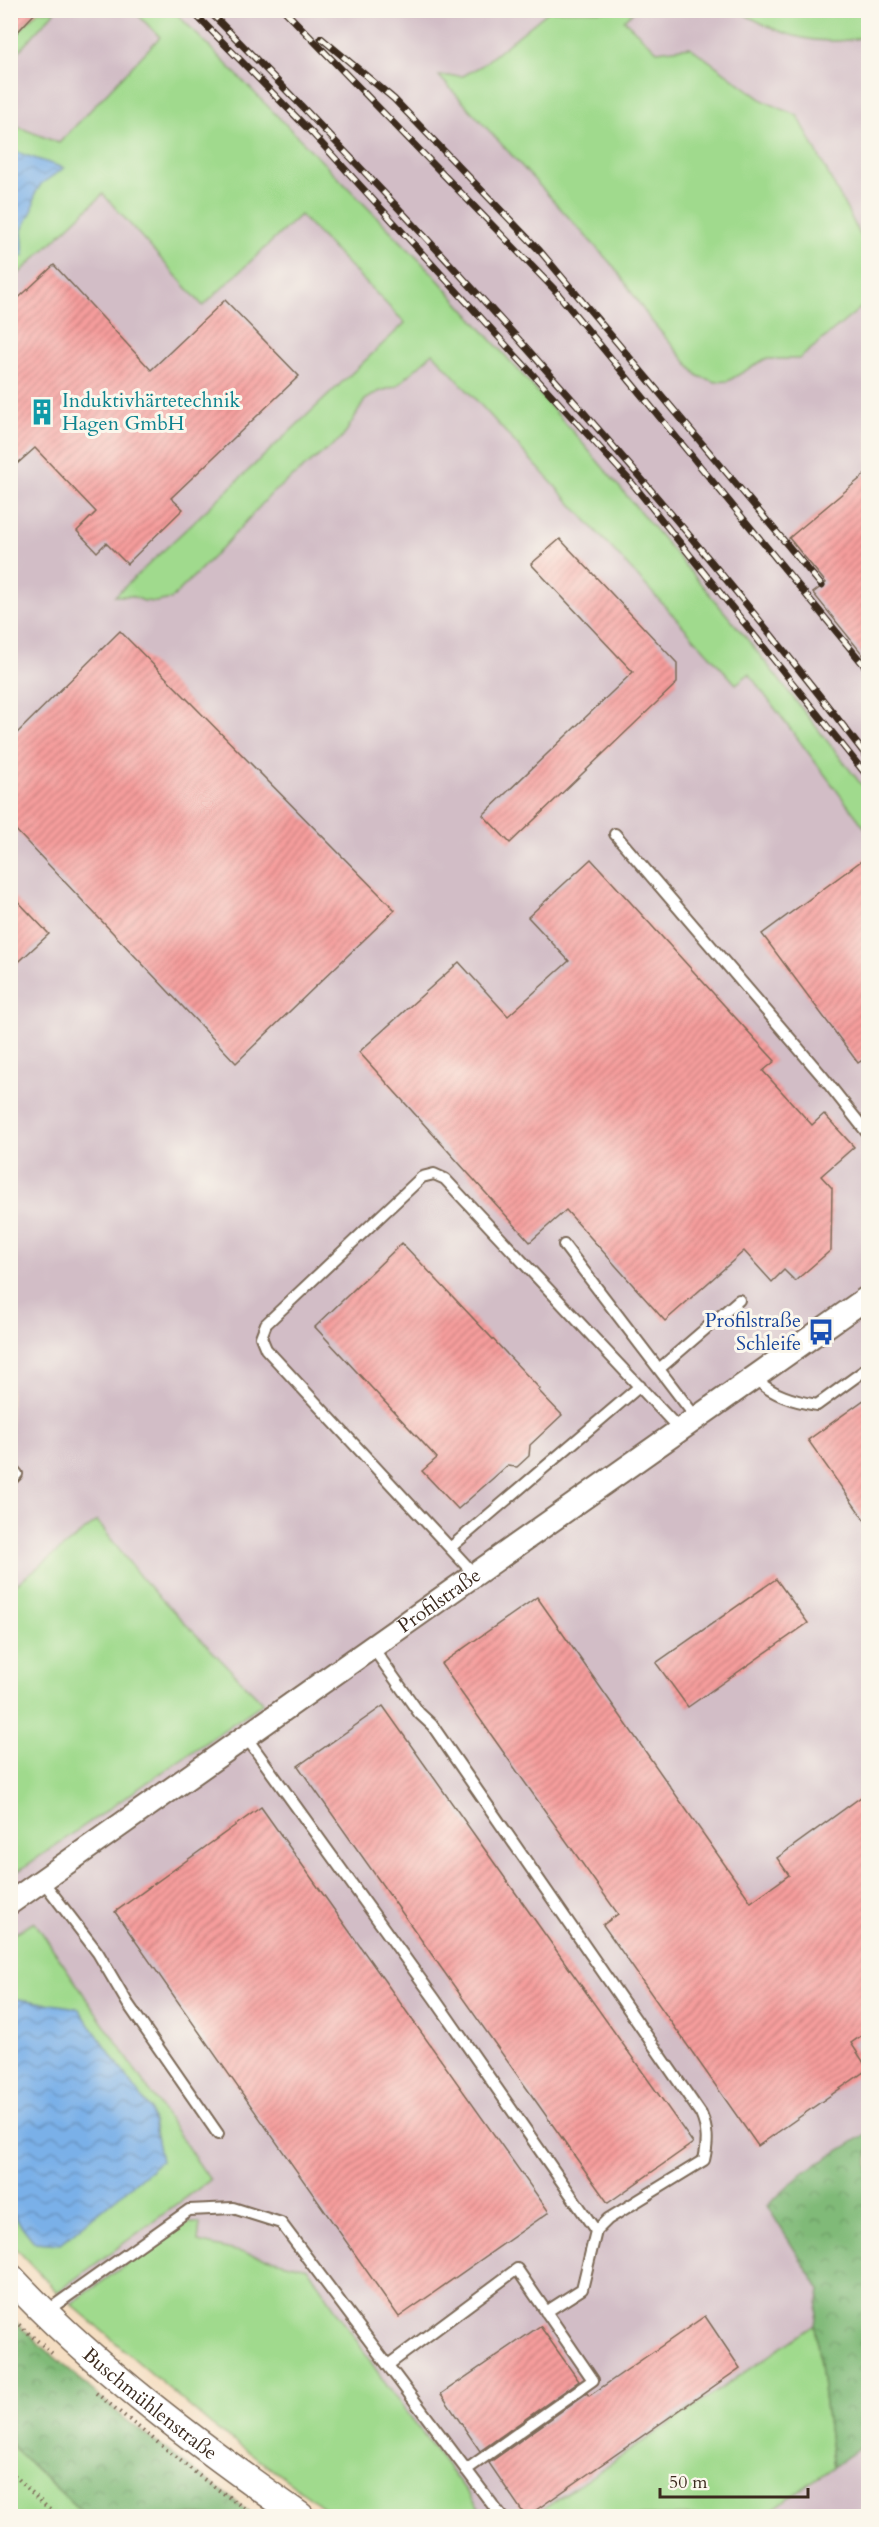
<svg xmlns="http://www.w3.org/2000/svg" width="879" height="2527" viewBox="0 0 879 2527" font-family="Cardo,serif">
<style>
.industrial{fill:#d2bdc6}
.green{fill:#a0da8d;stroke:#6e8256;stroke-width:1.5}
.forest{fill:url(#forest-crowns);stroke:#5e724b;stroke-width:1.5}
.water{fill:url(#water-waves);stroke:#5a6d83;stroke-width:1.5}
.building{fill:url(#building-hatch)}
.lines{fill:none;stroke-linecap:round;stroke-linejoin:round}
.service-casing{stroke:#7c6957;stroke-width:14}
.minor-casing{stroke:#7c6957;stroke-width:26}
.tertiary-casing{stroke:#7c6957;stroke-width:30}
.path{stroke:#7c6957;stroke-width:4;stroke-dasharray:1.5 4.5;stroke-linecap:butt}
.service{stroke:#fff;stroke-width:10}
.minor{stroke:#fff;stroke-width:22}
.tertiary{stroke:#fff;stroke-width:27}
.rail-casing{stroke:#3b2a1e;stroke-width:7}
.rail{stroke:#fbf7ec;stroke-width:4.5;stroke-dasharray:14;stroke-linecap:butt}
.labels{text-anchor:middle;stroke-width:6;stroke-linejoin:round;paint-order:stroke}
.culture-label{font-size:20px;fill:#0d838f;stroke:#fbf7ec;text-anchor:start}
.transit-label{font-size:20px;fill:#164399;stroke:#fbf7ec;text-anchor:end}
.street-label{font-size:20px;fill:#3b2a1e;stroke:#fbf7ec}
</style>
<defs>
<pattern id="forest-crowns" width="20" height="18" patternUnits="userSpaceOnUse" patternTransform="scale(1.5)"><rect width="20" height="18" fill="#80ba78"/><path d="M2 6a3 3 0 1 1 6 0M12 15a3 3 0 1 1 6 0" fill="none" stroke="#6a9762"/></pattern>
<pattern id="water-waves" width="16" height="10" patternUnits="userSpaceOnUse" patternTransform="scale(1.5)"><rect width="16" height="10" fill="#7ab0e8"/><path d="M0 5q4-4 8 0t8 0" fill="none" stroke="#658fbb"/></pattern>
<pattern id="building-hatch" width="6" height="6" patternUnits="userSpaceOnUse" patternTransform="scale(1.5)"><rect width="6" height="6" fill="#f69d9c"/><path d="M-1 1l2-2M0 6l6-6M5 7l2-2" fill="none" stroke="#c8807f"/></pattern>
</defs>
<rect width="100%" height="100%" fill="#fbf7ec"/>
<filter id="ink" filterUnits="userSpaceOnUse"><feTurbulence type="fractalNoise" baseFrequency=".0167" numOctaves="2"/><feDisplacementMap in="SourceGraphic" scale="12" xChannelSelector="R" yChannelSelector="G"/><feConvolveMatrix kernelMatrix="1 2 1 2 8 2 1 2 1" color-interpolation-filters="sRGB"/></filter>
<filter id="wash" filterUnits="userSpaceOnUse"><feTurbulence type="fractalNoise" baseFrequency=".008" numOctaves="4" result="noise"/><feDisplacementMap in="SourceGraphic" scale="24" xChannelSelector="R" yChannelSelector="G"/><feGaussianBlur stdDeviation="1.35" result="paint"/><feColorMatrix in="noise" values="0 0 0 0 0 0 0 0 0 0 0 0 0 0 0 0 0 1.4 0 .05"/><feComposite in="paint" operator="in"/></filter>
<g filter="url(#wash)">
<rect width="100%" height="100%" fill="#f5dec2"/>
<path class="industrial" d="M 11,11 L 868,11 L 868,2516 L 336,2516 L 211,2425 L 57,2292 L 11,2243 Z"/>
<path class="green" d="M 38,11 L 55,11 L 11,60 L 11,40 Z
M 134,11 L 174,11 L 433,274 L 574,433 L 748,640 L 868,793 L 868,832 L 749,674 L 736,684 L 433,353 L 397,386 L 378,392 L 365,400 L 343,437 L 272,493 L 221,549 L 171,599 L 156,602 L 144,601 L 131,596 L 115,596 L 405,323 L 300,215 L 203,306 L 103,194 L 11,281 L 11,124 L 59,143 L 160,37 Z
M 549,11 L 634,11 L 624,20 L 657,51 L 690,47 L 764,101 L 798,116 L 868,250 L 868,302 L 799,359 L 765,359 L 728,381 L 716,382 L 698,376 L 649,318 L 615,268 L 439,76 L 463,76 L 481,66 Z
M 739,11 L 868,11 L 868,36 C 820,49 781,36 739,11 Z
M 97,1521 L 142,1579 L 263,1703 L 11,1876 L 11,1588 Z
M 34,1921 L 210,2180 L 57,2292 L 11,2243 L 11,1936 Z
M 188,2223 L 200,2223 L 198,2242 L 308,2268 L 385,2383 L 485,2516 L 336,2516 L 211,2425 L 71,2304 L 166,2236 Z
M 815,2325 L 833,2467 L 763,2516 L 533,2516 Z
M 10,2445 L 86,2516 L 11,2516 Z"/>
<path class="forest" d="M 868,2133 L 868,2442 L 833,2467 L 815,2325 L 820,2290 L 767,2206 L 804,2172 Z
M 16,2323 L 125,2419 L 255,2516 L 86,2516 L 11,2445 L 10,2326 Z"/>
<path class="water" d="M 10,150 L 64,168 L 41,184 L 35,194 L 33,209 L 22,230 L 24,256 L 11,253 Z
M 11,1998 L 78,2008 L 151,2110 L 161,2161 L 60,2244 L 34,2242 L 11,2212 Z"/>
<g id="blocks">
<path class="building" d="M 10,10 L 38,10 L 10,40 Z
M 54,265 L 151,370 L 225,300 L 299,376 L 171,498 L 183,509 L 127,564 L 106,543 L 97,552 L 77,531 L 96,512 L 35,448 L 10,470 L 10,306 Z
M 868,472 L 868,661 L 813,593 L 826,583 L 789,538 Z
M 560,539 L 677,663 L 677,683 L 510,843 L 483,815 L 633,672 L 531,564 Z
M 120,631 L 395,910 L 236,1063 L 10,824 L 10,740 Z
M 868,856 L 868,1056 L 858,1063 L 762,934 Z
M 591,859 L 775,1061 L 763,1071 L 812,1125 L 824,1114 L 854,1147 L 821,1176 L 832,1188 L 831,1250 L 795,1281 L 784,1270 L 772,1282 L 744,1251 L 665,1321 L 566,1210 L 530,1242 L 359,1052 L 459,962 L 508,1016 L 569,961 L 528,917 Z
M 10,893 L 49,934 L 10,970 Z
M 402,1243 L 540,1389 L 538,1390 L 562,1415 L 530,1445 L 529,1456 L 517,1467 L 507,1466 L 458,1509 L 422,1471 L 437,1458 L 315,1327 Z
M 868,1397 L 868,1525 L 808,1440 Z
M 776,1579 L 808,1623 L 688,1707 L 656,1663 Z
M 537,1597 L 751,1902 L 789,1875 L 777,1858 L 868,1792 L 868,2031 L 851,2043 L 868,2069 L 758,2146 L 603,1925 L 618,1914 L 441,1664 Z
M 383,1706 L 693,2143 L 608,2203 L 298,1766 Z
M 261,1807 L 549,2212 L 399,2317 L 115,1912 Z
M 705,2316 L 740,2368 L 526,2517 L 489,2463 L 587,2393 L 589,2396 Z
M 540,2326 L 579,2381 L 480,2451 L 441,2394 Z"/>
</g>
</g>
<g filter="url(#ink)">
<use href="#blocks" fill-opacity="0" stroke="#7c6957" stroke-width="1.5"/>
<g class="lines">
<g class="service-casing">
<path id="service" d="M 615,834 L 823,1077 L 868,1134
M 564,1245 L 697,1419
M 859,1305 L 868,1317
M 659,1369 L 739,1300
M 755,1379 C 774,1395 792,1401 817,1405 L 868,1368
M 10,1466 L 17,1474 L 10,1481
M 450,1548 L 640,1386
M 476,1576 L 266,1349 L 261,1337 L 266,1324 L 422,1177 L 434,1174 L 445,1179 L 681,1431
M 373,1648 L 419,1713 L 432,1725 L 701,2114 C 708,2130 708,2143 704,2160 L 608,2219 L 596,2231 L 582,2289 L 546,2312
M 246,1737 L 434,1998 L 596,2231
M 42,1880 L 98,1953 L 128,2004 L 218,2134
M 44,2313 L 189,2210 L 233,2208 L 281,2223 L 501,2516
M 388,2365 L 517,2269 L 593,2380 L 466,2470"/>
</g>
<g class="minor-casing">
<g id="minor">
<path id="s1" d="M 10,1903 L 868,1297"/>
</g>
</g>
<g class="tertiary-casing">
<g id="tertiary">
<path id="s2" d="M 10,2277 C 95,2368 199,2445 300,2516"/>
</g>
</g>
<path class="path" d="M 10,2317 L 55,2356
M 96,2393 L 202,2478 L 255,2516
M 10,2471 L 56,2516"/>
<use href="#service" class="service"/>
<use href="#minor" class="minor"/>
<use href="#tertiary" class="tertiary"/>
<g class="rail-casing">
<path id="rail" d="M 191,10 L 313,134 L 632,483 L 868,777
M 208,10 C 441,247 666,494 868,758
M 284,10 L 554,289 L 868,670
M 321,38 L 394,99 L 540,251 L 822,586"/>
</g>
<use href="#rail" class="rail"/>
</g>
</g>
<defs>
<g id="building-bare" transform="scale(2.07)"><path d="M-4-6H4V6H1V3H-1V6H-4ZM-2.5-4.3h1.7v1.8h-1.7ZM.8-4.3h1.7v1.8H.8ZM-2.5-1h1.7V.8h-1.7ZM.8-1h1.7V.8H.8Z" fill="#0f9aa8" stroke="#fbf7ec" stroke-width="2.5" paint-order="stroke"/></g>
<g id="bus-bare" transform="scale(2.07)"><path d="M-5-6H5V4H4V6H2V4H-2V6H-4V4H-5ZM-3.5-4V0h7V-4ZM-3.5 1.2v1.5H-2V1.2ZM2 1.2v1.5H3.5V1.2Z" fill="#1a4fb4" stroke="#fbf7ec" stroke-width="2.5" paint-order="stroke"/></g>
</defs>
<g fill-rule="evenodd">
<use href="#building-bare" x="42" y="412"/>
<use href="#bus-bare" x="821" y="1332"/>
</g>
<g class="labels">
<g class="culture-label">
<text x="62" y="407">Induktivhärtetechnik<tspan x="62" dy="23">Hagen GmbH</tspan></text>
</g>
<g class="transit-label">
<text x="801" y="1327">Profilstraße<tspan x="801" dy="23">Schleife</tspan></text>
</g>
<g class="street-label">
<text dy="7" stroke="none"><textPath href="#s1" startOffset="525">Profilstraße</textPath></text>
<text dy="7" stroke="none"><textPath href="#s2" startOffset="189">Buschmühlenstraße</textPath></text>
</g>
</g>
<rect width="879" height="2527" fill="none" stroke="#fbf7ec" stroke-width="36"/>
<path d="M660 2488v9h148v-9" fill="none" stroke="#3b2a1e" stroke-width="3"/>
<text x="669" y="2488" font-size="18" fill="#3b2a1e" stroke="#fbf7ec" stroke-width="4.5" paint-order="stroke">50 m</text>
</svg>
